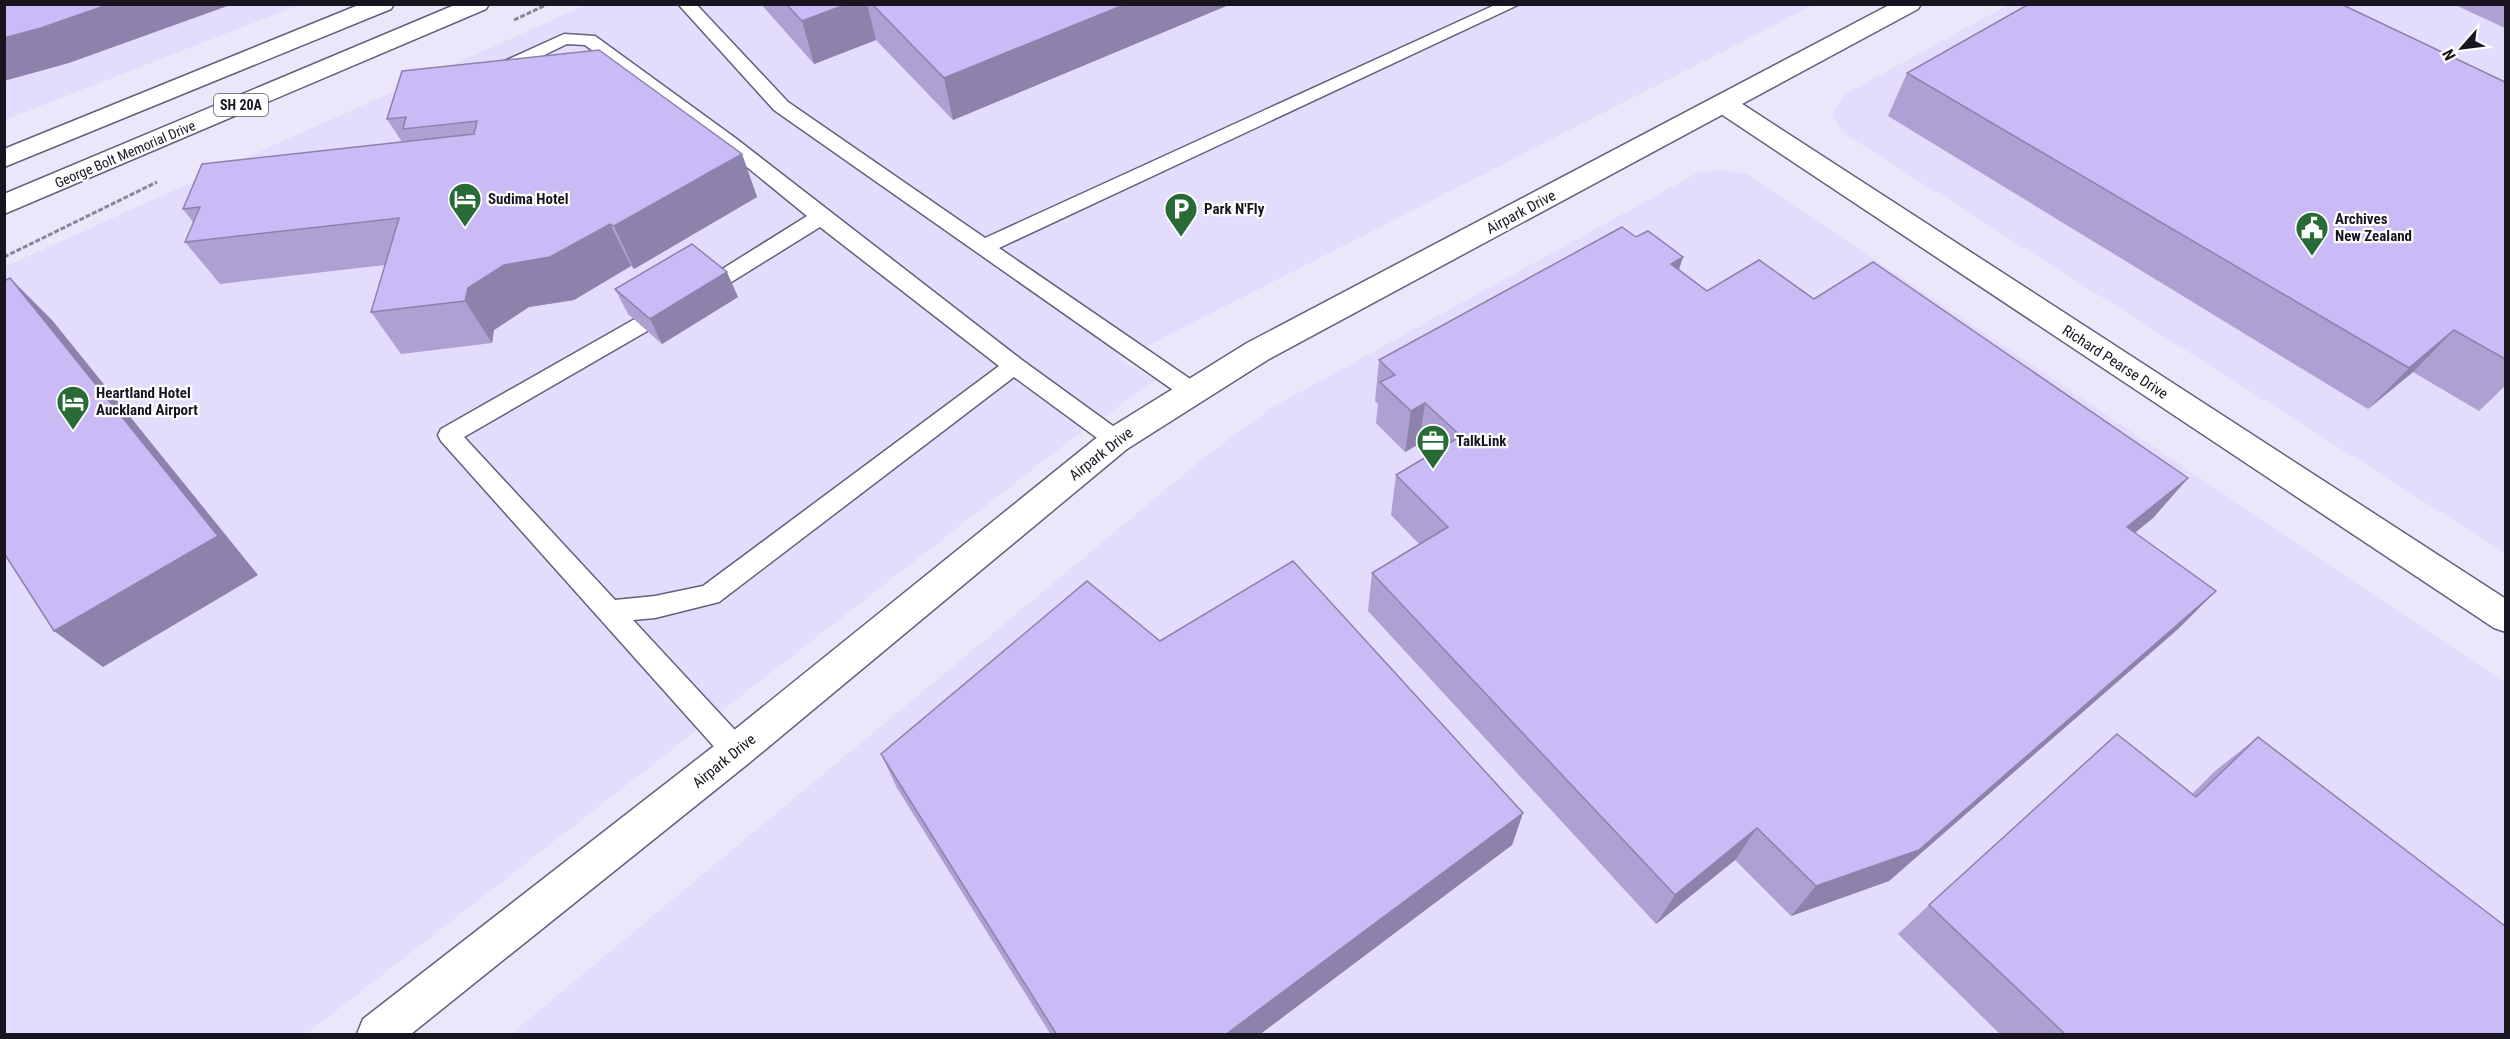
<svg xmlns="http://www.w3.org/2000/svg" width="2510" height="1039" viewBox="0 0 2510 1039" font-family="'Roboto Condensed',sans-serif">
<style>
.built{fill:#e4dcfc}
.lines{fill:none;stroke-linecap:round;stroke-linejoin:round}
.service-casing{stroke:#665e7b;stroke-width:3}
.minor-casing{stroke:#665e7b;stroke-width:3}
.tertiary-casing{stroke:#665e7b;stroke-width:3}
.motorway-casing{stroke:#665e7b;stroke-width:3}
.path{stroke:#898595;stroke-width:3;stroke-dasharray:5 2;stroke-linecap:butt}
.service{fill:#fff;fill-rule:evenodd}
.minor{fill:#fff;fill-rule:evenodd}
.tertiary{fill:#fff;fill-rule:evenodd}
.motorway{fill:#fff;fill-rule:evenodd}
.wall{fill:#aea0d3}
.shaded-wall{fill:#8d82ac}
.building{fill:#cabaf5;stroke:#8d82ac;stroke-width:1.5}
.labels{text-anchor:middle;stroke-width:4.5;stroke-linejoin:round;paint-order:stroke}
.shield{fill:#fff;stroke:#5d5b63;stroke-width:1.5}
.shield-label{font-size:14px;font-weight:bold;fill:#181520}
.far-street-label{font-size:14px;fill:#181520;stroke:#fff}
.poi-label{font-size:15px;font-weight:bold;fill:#181520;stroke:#fff;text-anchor:start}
.street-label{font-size:15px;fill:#181520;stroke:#fff}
</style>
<rect width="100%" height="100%" fill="#ebe6fa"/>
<path class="built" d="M 5,5 L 299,5 L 5,120 Z
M 585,5 L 1814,5 L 1120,360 L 1156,380 L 1060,448 L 306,1034 L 5,1034 L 4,267 Z
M 2008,5 L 2505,5 L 2505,553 L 1843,133 L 1832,115 L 1845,94 Z
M 1720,170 L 1747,174 L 2505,682 L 2505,1034 L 511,1034 L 1206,456 L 1273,407 L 1697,173 Z"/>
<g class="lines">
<g class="service-casing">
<path id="service" d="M 678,4 L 696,4 L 788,102 L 985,238 L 1497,4 L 1520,4 L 999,248 L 1199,385 L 1202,391 L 1199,397 L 1191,399 L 1183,397 L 774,110 Z
M 564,34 L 595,36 L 734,137 L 1022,360 L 1124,434 L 1127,440 L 1124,446 L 1116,449 L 1108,446 L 1014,377 L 719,602 L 655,618 L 633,620 L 746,742 L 750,751 L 746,760 L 736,763 L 726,760 L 441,441 L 438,435 L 441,429 L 633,320 L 641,317 L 649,320 L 652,325 L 649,330 L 464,437 L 615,600 L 655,596 L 703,586 L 999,366 L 820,227 L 725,286 L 718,288 L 711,286 L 708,281 L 711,276 L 807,216 L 720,145 L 585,45 L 567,44 L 501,76 L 489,76 L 486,72 L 489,68 Z"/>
</g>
<g class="minor-casing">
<path id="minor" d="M 1724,96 L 1733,98 L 2506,599 L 2506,632 L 2494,628 L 1715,110 L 1711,104 L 1715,98 Z"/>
</g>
<g class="tertiary-casing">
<path id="tertiary" d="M 1891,4 L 1921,4 L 1918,9 L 1269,359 L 1127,449 L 749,763 L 411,1034 L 357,1034 L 363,1019 L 723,739 L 1105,431 L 1247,343 Z"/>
</g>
<g class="motorway-casing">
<path id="motorway" d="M 361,4 L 394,4 L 391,9 L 4,167 L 4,149 Z
M 457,4 L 489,4 L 486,9 L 4,214 L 4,194 Z"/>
</g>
<path class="path" d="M 514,20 L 548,4
M 4,257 L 157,182"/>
<use href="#service" class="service"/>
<use href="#minor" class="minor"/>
<use href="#tertiary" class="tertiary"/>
<use href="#motorway" class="motorway"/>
</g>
<path class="wall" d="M 761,4 L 1231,4 L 953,120 L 876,40 L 814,64 Z
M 2453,4 L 2505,4 L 2505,28 Z
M 402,71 L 742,154 L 757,197 L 634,269 L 631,266 L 574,300 L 529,307 L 494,330 L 492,343 L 401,354 L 371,312 L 385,265 L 220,284 L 185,242 L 193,222 L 183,209 L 402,142 L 387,119 Z
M 1907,73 L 2505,82 L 2505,386 L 2479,411 L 2413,372 L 2368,409 L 1888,116 Z
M 1683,257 L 1679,269 L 1707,291 L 1814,299 L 2188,478 L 2153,518 L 2135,533 L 2216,591 L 2178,629 L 1889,881 L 1791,916 L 1735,860 L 1656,924 L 1368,611 L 1372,573 L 1419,544 L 1391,515 L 1396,475 L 1430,454 L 1419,444 L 1405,452 L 1376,423 L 1378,404 L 1375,401 L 1379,360 Z
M 615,289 L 738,297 L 662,344 L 628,314 Z
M 1160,641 L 1523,813 L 1512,845 L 1259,1035 L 1051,1035 L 897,788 L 881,754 Z
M 2258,737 L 2505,1035 L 2001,1035 L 1898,934 L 1929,905 L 2192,794 L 2215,771 Z"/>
<path class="shaded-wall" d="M 110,4 L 233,4 L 69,63 L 4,81 L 4,38 Z
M 847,4 L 867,4 L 876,40 L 814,64 L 802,21 Z
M 1126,4 L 1231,4 L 953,120 L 944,78 Z
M 742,154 L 757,197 L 634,269 L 614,226 Z
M 610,224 L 631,266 L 574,300 L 529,307 L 494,330 L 492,343 L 465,301 L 468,288 L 504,265 Z
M 1683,257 L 1669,299 L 1671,264 Z
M 727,272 L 738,297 L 662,344 L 650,319 Z
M 10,278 L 52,320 L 258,575 L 103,667 L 54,631 Z
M 2454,330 L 2413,372 L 2368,409 L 2409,368 Z
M 1425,403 L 1419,444 L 1405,452 L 1411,411 Z
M 2188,478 L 2153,518 L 2093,566 L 2127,527 Z
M 2216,591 L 2178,629 L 1889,881 L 1791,916 L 1816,886 Z
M 1523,813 L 1512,845 L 1259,1035 L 1225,1035 Z
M 1757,828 L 1735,860 L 1656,924 L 1675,895 Z"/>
<path class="building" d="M 4,4 L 110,4 L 41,28 L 4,38 Z
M 786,4 L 847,4 L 802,21 Z
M 872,4 L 1126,4 L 944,78 Z
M 2029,4 L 2341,4 L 2505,82 L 2505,359 L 2454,330 L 2409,368 L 1907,73 Z
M 599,50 L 742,154 L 614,226 L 610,224 L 550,257 L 504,265 L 468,288 L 465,301 L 371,312 L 399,218 L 185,242 L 200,207 L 183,209 L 202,164 L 474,134 L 477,121 L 403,129 L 406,117 L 387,119 L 402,71 Z
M 1622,227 L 1636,237 L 1648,231 L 1683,257 L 1671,264 L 1707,291 L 1759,260 L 1814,299 L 1873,262 L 2188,478 L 2127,527 L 2216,591 L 1919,850 L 1816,886 L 1757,828 L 1675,895 L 1372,573 L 1448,527 L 1396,475 L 1461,436 L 1425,403 L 1411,411 L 1380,382 L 1395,375 L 1379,360 Z
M 692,244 L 727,272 L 650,319 L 615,289 Z
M 10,278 L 218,536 L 54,631 L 4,553 L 4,281 Z
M 1293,561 L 1523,813 L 1225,1035 L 1057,1035 L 881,754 L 1087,581 L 1160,641 Z
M 2117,734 L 2196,797 L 2258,737 L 2505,926 L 2505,1035 L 2066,1035 L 1929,905 Z"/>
<defs>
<g id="hotel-pin" transform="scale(1.725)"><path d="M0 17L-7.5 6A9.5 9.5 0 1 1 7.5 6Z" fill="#296b36" stroke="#fff"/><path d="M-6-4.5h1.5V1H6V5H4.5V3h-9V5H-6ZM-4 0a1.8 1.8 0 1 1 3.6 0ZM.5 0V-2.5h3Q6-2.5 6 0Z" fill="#fff"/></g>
<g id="parking-pin" transform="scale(1.725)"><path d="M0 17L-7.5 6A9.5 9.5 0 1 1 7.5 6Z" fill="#296b36" stroke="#fff"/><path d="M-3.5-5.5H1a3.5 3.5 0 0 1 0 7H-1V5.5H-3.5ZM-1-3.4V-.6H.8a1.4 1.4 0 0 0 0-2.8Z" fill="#fff"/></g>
<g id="civic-pin" transform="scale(1.725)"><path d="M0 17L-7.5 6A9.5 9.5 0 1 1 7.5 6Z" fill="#296b36" stroke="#fff"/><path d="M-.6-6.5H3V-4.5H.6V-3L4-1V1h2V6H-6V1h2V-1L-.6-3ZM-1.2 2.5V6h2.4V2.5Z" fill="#fff"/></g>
<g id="office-pin" transform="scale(1.725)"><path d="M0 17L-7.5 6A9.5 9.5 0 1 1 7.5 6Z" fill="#296b36" stroke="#fff"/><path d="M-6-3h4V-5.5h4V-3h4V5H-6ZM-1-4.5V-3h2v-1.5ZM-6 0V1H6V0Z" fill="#fff"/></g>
</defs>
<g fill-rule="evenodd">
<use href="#hotel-pin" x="465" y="199"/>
<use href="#parking-pin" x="1181" y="209"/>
<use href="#civic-pin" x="2312" y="228"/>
<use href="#hotel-pin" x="73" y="402"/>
<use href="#office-pin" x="1433" y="441"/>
</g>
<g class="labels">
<rect class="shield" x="214" y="94" width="54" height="22" rx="4.5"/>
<g class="shield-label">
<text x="241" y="110">SH 20A</text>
</g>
<g class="far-street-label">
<text transform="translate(125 154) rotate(-23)" y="5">George Bolt Memorial Drive</text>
</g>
<g class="poi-label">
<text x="488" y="204">Sudima Hotel</text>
<text x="1204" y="214">Park N'Fly</text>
<text x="2335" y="224">Archives<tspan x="2335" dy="17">New Zealand</tspan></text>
<text x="96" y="398">Heartland Hotel<tspan x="96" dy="17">Auckland Airport</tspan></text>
<text x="1456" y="446">TalkLink</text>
</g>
<g class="street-label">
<text transform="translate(1521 212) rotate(-28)" y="5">Airpark Drive</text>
<text transform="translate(2115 362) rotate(33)" y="5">Richard Pearse Drive</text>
<text transform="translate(1101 454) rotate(-38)" y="5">Airpark Drive</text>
<text transform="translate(724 761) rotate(-39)" y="5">Airpark Drive</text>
</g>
</g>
<rect width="2510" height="1039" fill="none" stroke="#181520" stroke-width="12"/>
<g transform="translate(2462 48) rotate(242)" stroke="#ffffff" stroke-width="4.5" paint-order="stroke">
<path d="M0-4.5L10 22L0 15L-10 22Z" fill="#181520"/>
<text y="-9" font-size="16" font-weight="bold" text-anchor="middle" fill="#181520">N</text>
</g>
</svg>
